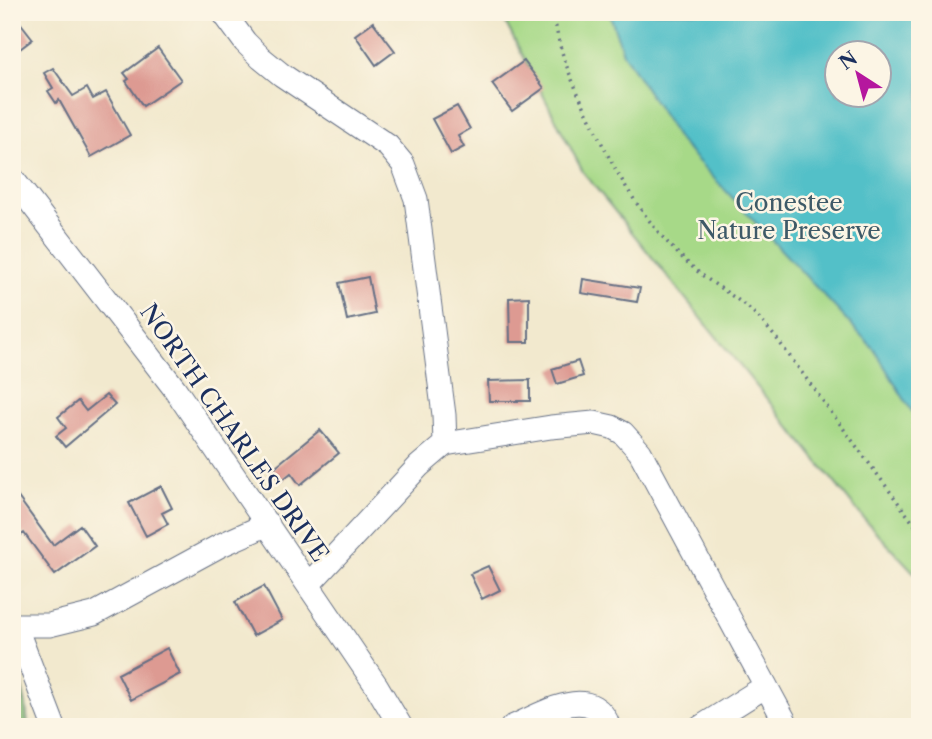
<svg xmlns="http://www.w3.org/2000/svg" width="932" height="739" viewBox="0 0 932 739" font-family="'Libre Caslon Text',serif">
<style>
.green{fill:#a7d988;stroke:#618473;stroke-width:2;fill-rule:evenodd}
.forest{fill:#85b974;stroke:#507469;stroke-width:2}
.water{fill:#52c0c8;stroke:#367893;stroke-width:2;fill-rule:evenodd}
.building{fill:#dd9a92}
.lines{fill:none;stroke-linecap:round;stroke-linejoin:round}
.minor-casing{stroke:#667085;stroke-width:25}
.path{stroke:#667085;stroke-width:3.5;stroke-dasharray:2 5;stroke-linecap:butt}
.minor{stroke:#fff;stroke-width:23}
.labels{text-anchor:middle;stroke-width:5;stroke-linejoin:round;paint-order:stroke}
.park-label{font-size:24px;fill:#3e5a68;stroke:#fcf5e5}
.street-label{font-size:24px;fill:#1b2f5e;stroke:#fcf5e5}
</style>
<rect width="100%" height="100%" fill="#fcf5e5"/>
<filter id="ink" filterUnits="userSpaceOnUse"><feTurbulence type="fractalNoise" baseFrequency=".0143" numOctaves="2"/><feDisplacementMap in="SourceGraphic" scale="14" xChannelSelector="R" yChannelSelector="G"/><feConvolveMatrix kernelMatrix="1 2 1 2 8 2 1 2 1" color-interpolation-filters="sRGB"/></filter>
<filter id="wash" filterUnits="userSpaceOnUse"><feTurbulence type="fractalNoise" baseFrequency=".00686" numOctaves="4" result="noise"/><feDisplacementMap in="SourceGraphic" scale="28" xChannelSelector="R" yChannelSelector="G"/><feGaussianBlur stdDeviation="1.57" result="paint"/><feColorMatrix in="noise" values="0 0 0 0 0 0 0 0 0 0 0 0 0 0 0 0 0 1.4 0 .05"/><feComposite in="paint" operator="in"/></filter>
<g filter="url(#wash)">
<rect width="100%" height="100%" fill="#f2e9ce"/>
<path class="green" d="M 500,12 L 920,12 L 920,579 L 865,520 L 583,172 ZM 838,52 L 880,52 L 880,94 L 838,94 Z"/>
<path class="forest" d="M 12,645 L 26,705 L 28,727 L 12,727 Z"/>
<path class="water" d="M 609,12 L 920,12 L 920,425 L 874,349 L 680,142 L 623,53 ZM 838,52 L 880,52 L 880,94 L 838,94 Z"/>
<g id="blocks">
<path class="building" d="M 12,12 L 33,39 L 12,55 Z
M 373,22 L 395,51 L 376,65 L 355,35 Z
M 158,48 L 181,80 L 143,106 L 126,81 L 129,79 L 124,73 Z
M 524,61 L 544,88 L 512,111 L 492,84 Z
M 53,68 L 73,96 L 87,88 L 93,99 L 106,92 L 130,135 L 91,157 L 59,100 L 56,103 L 48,91 L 53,88 L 44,73 Z
M 457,106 L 470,129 L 458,136 L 464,147 L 451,154 L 432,119 Z
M 368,277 L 375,314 L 347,320 L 339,283 Z
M 583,279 L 640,288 L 637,302 L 581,293 Z
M 529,297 L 529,342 L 510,342 L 509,298 Z
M 578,361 L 583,376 L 557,384 L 552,369 Z
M 530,380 L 530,401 L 489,401 L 488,381 Z
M 106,395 L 115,405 L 65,447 L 56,436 L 66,428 L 58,417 L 78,401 L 86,411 Z
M 320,430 L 339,453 L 300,485 L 291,473 L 281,481 L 271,470 Z
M 161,486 L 172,508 L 162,513 L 168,524 L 146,536 L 129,503 Z
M 12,489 L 53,545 L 80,525 L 95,546 L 55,575 L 24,533 L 12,541 Z
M 488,566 L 500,590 L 482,599 L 470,574 Z
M 264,586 L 282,620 L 253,636 L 235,602 Z
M 167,648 L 180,674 L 131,700 L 118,674 Z"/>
</g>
</g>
<g filter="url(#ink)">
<use href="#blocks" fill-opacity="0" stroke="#667085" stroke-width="2"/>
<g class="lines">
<g class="minor-casing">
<path id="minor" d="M 223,12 L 245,42 L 261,58 L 282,75 L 388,146 L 403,164 L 416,199 L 444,415 L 445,444 L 419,466 L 309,584
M 12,178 L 175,389 L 376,685 L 401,727
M 445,444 L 551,427 L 594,423 L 612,427 L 623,433 L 640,452 L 788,727
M 54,727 L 15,625 L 49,625 L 94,614 L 221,545 L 268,524
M 512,727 C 542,714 593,681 609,727
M 701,727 L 766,686"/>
</g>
<path class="path" d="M 554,12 C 557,47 570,77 585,108 C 612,168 645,227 696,270 C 714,286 738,297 756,315 C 763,322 770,331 777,339 L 920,532"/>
<use href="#minor" class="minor"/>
</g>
</g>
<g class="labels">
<g class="park-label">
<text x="789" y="211">Conestee<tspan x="789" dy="28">Nature Preserve</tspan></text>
</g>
<g class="street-label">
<text transform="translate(234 433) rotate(55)" y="8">NORTH CHARLES DRIVE</text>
</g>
</g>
<rect width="932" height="739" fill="none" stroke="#fcf5e5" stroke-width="42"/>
<g transform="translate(858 74) rotate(324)"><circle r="33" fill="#fcf5e5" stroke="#a2a6af" stroke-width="2"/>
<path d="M0-5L12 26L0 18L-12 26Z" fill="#b5179e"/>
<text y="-10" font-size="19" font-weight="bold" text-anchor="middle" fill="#1b2f5e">N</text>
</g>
</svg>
